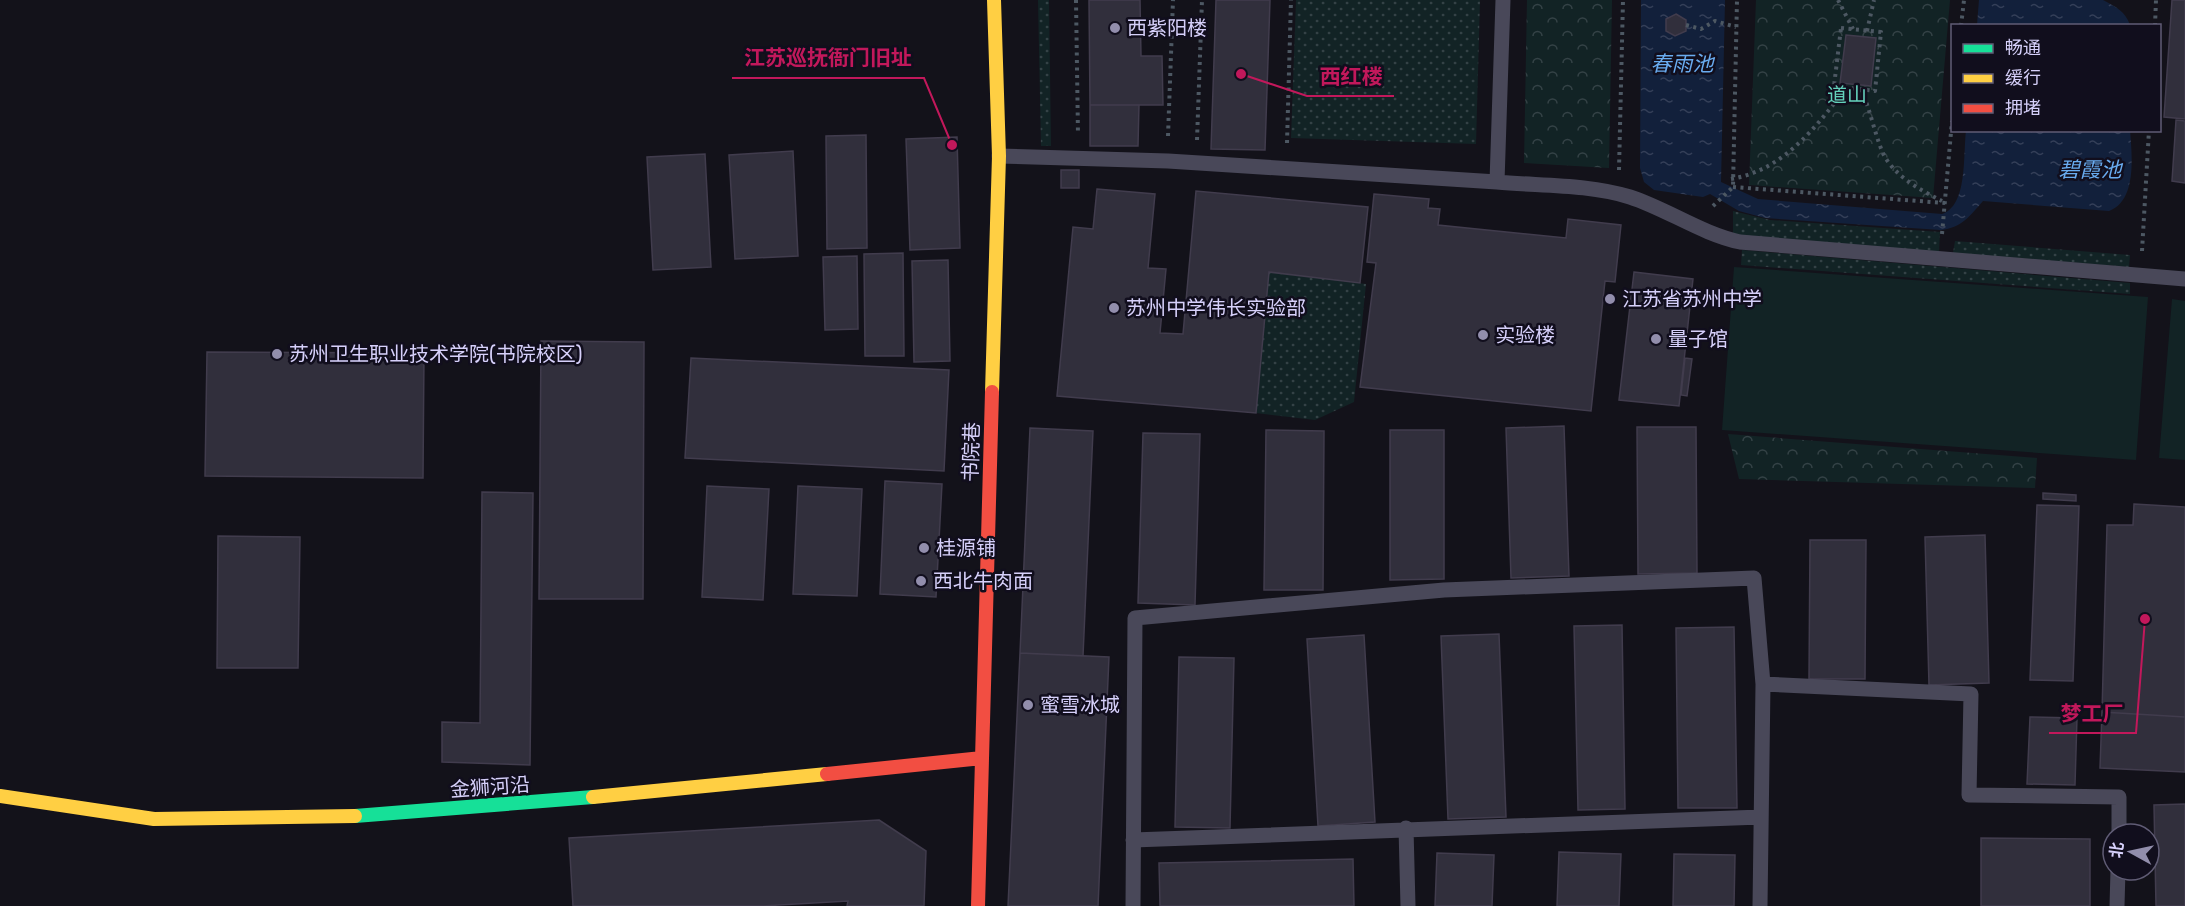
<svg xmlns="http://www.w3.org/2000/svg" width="2185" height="906" viewBox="0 0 2185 906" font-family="Rubik,'Noto Sans SC',sans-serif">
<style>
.grass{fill:url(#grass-dots)}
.forest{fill:url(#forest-crowns)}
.pitch{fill:#122325}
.water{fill:url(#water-ripples)}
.building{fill:#312f3c;stroke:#413c4d;stroke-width:1.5}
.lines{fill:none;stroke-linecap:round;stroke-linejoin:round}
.path{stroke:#4d5863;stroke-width:4;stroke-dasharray:3 4.5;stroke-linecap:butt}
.lane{stroke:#494859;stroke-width:15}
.fast{stroke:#16e098;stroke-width:14}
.slow{stroke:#ffcf43;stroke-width:14}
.jam{stroke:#f24e42;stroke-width:14}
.poi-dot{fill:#928eac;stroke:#110e1d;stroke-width:2}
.labels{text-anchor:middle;stroke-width:5;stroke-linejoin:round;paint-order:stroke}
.poi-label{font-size:20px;fill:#d6d0fa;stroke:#110e1d;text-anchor:start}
.park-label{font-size:20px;fill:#64d1bb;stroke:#110e1d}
.street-label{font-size:20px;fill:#d6d0fa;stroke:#110e1d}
.water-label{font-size:21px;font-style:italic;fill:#69abef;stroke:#110e1d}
.leader{fill:none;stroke:#c2185b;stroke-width:2}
.callout-dot{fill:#c2185b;stroke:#110e1d;stroke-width:2}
.callout-label{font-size:21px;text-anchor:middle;font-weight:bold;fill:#c2185b;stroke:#110e1d;stroke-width:5;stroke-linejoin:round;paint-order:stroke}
</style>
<defs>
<pattern id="grass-dots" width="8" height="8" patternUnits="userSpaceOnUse" patternTransform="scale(1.5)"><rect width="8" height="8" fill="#122325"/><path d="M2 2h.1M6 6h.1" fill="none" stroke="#344246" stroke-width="1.8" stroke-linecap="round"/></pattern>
<pattern id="forest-crowns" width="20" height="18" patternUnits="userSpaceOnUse" patternTransform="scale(1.5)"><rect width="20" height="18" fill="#122325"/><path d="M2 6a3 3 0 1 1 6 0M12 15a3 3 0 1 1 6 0" fill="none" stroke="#344246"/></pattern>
<pattern id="water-ripples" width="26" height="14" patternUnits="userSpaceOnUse" patternTransform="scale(1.5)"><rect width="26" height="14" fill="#12203b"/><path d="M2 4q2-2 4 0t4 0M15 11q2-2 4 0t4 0" fill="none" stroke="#343f58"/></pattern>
</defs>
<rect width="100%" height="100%" fill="#13121a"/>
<path class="grass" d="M 1038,0 L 1049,0 L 1051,146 L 1041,146 Z
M 1296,0 L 1480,0 L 1476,144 L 1291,138 Z
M 1733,211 L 1770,220 L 1940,232 L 1939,252 L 1733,237 Z
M 1955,241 L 2130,255 L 2129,267 L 1953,253 Z
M 1742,250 L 2130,283 L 2130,294 L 1741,265 Z
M 1269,272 L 1366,284 L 1354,402 L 1315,420 L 1256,413 Z"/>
<path class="forest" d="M 1527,0 L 1612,0 L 1609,168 L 1524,163 Z
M 1756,0 L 1950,0 L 1933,198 L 1749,185 Z
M 1728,434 L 2037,458 L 2035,488 L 1739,479 Z"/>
<path class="pitch" d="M 1734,267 L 2148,297 L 2136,460 L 1722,430 Z
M 2172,299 L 2185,301 L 2185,460 L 2159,458 Z"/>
<path class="water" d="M 1641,0 L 1725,0 L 1721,182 L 1758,199 L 1942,214 C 1968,206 1963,155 1966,131 L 2130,130 C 2132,156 2137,201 2109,211 L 1983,201 C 1970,216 1961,228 1941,230 L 1765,218 L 1739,211 L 1710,194 L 1703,197 L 1654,190 L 1644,182 L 1640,168 Z
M 1979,0 L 2103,0 C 2116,7 2125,11 2130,25 L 1977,25 Z"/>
<path class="building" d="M 1089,0 L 1140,0 L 1141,56 L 1162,56 L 1163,105 L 1090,105 Z
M 1216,0 L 1270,0 L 1265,150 L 1211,149 Z
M 2172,0 L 2185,0 L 2185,119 L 2164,117 Z
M 1676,14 L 1686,20 L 1686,31 L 1675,36 L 1666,31 L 1666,19 Z
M 1846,35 L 1876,38 L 1871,86 L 1840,83 Z
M 1090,105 L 1139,105 L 1138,146 L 1090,146 Z
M 2176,120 L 2185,121 L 2185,183 L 2172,181 Z
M 866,135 L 867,248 L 827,249 L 826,136 Z
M 957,137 L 960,248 L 910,250 L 906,139 Z
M 793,151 L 798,256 L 735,259 L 729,155 Z
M 705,154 L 711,267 L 653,270 L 647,157 Z
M 1061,170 L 1079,170 L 1079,188 L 1061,188 Z
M 1097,189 L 1155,194 L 1148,268 L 1166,269 L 1160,333 L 1183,334 L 1196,191 L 1368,207 L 1360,283 L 1269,272 L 1256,413 L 1057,396 L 1073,227 L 1093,229 Z
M 1374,194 L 1429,199 L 1428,208 L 1440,209 L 1438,225 L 1566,238 L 1568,219 L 1621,225 L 1615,282 L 1605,281 L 1591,411 L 1360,387 L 1376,263 L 1367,262 Z
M 903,253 L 904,356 L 865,356 L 864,254 Z
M 857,256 L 858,329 L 825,330 L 823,257 Z
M 948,260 L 950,361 L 914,362 L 912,261 Z
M 1634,272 L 1693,279 L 1679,406 L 1619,400 Z
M 541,341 L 644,342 L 643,599 L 539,599 Z
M 207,352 L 424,353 L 423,478 L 205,476 Z
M 691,358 L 949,370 L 944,471 L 685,458 Z
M 1685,358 L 1692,359 L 1687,396 L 1681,395 Z
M 1564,426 L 1569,576 L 1511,578 L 1506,428 Z
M 1637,427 L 1696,427 L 1697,573 L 1638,574 Z
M 1030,428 L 1093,431 L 1083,656 L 1020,653 Z
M 1266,430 L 1324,431 L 1323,590 L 1264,590 Z
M 1390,430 L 1444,430 L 1444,579 L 1390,580 Z
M 1143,433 L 1200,434 L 1195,605 L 1138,603 Z
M 885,481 L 942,484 L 936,597 L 880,594 Z
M 707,486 L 769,489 L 763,600 L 702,597 Z
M 798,486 L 862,489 L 857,596 L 793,594 Z
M 482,492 L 533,493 L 530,765 L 442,762 L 442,722 L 480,723 Z
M 2043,493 L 2076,495 L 2076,501 L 2043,499 Z
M 2134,504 L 2185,507 L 2185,717 L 2102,712 L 2107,525 L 2133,525 Z
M 2037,505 L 2079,506 L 2073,681 L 2030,680 Z
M 1985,535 L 1989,683 L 1929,685 L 1925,537 Z
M 218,536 L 300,537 L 298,668 L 217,668 Z
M 1810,540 L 1866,540 L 1865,679 L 1809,679 Z
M 1622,625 L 1625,809 L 1578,810 L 1574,626 Z
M 1734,627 L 1737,808 L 1678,808 L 1676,628 Z
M 1499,634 L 1506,817 L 1448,819 L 1441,636 Z
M 1364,635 L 1375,822 L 1318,826 L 1307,639 Z
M 1020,653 L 1109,657 L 1098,906 L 1008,906 Z
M 1179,657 L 1234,658 L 1230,828 L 1175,827 Z
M 2102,712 L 2185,717 L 2185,772 L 2100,768 Z
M 2030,717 L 2077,718 L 2075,785 L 2027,784 Z
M 2185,804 L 2185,906 L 2156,906 L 2154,805 Z
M 879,820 L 926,851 L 924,906 L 847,906 L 848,901 L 762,906 L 573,906 L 569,838 Z
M 1981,838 L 2090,839 L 2090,906 L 1981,906 Z
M 1559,852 L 1621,854 L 1619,906 L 1557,906 Z
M 1437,853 L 1494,855 L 1492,906 L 1435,906 Z
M 1674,854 L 1735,855 L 1734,906 L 1673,906 Z
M 1353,859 L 1354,906 L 1160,906 L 1159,863 Z"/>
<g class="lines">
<path class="path" d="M 1076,0 L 1078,135
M 1838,0 L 1853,29
M 1686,25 L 1701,29 L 1715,21 L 1736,27
M 1961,26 L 1964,0
M 2155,26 L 2156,0
M 1841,28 L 1881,32 L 1875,91 L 1834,86 Z
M 1867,31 L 1874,0
M 1861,89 C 1870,109 1874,131 1882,151 C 1892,175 1920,190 1942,201
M 1168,136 L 1173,0
M 1197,140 L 1202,0
M 1287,143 L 1291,0
M 1619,170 L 1623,0
M 1731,179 C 1784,170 1816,127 1847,87
M 1733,187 L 1945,203
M 1713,206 L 1733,187 L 1737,0
M 1942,234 L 1952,121
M 2142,251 L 2149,130"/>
<path class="lane" d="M 999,156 L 1168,161 L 1497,182 L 1503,0
M 1497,182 C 1540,186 1588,184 1630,197 C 1667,209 1702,234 1740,242 L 2185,279
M 1763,684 L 1971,694 L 1969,795 L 2119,797 L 2119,834
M 1406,828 L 1408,906
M 1133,840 L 1761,817
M 1133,906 L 1135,618 L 1444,590 L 1754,578 L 1763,684 L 1760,906
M 2117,906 L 2118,870"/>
<path class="fast" d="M 355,816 L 593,797"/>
<path class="slow" d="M 992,392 L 999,156 L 994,0
M 0,796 L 154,819 L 355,816
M 593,797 L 827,774"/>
<path class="jam" d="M 827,774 L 982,758
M 978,906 L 992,392"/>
</g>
<g class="poi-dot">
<circle cx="1115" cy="28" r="6"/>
<circle cx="1610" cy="299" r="6"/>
<circle cx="1114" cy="308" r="6"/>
<circle cx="1483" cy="335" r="6"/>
<circle cx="1656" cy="339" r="6"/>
<circle cx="277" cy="354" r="6"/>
<circle cx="924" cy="548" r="6"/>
<circle cx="921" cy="581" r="6"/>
<circle cx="1028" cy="705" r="6"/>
</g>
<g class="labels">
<g class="poi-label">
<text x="1127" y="35">西紫阳楼</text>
<text x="1622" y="306">江苏省苏州中学</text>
<text x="1126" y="315">苏州中学伟长实验部</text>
<text x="1495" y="342">实验楼</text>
<text x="1668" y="346">量子馆</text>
<text x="289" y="361">苏州卫生职业技术学院(书院校区)</text>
<text x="936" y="555">桂源铺</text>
<text x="933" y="588">西北牛肉面</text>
<text x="1040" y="712">蜜雪冰城</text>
</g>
<g class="park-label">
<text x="1847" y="102">道山</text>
</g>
<g class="street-label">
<text transform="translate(971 452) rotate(-88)" y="7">书院巷</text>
<text transform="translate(490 787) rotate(-4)" y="7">金狮河沿</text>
</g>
<g class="water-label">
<text x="1682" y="71">春雨池</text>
<text x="2090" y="177">碧霞池</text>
</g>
</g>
<path class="leader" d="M952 145L924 78H732M1241 74L1307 96H1394M2145 619L2136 733H2049"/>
<g class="callout-dot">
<circle cx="952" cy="145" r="6"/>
<circle cx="1241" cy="74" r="6"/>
<circle cx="2145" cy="619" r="6"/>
</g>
<g class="callout-label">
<text x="828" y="65">江苏巡抚衙门旧址</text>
<text x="1351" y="84">西红楼</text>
<text x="2092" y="721">梦工厂</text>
</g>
<rect x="1951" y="24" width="210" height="108" fill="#110e1d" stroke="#605c75" stroke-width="1.5"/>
<rect x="1963" y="44" width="30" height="9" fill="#16e098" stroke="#605c75" stroke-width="1.5"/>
<text x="2005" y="54" font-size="18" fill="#d6d0fa">畅通</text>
<rect x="1963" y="74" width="30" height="9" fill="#ffcf43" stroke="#605c75" stroke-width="1.5"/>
<text x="2005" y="84" font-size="18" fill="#d6d0fa">缓行</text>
<rect x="1963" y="104" width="30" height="9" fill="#f24e42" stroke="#605c75" stroke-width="1.5"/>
<text x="2005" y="114" font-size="18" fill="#d6d0fa">拥堵</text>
<g transform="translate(2131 852) rotate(278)"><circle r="28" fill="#110e1d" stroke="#605c75" stroke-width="1.5"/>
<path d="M0-4.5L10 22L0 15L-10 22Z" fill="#928eac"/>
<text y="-9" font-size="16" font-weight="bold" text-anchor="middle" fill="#d6d0fa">北</text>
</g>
</svg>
